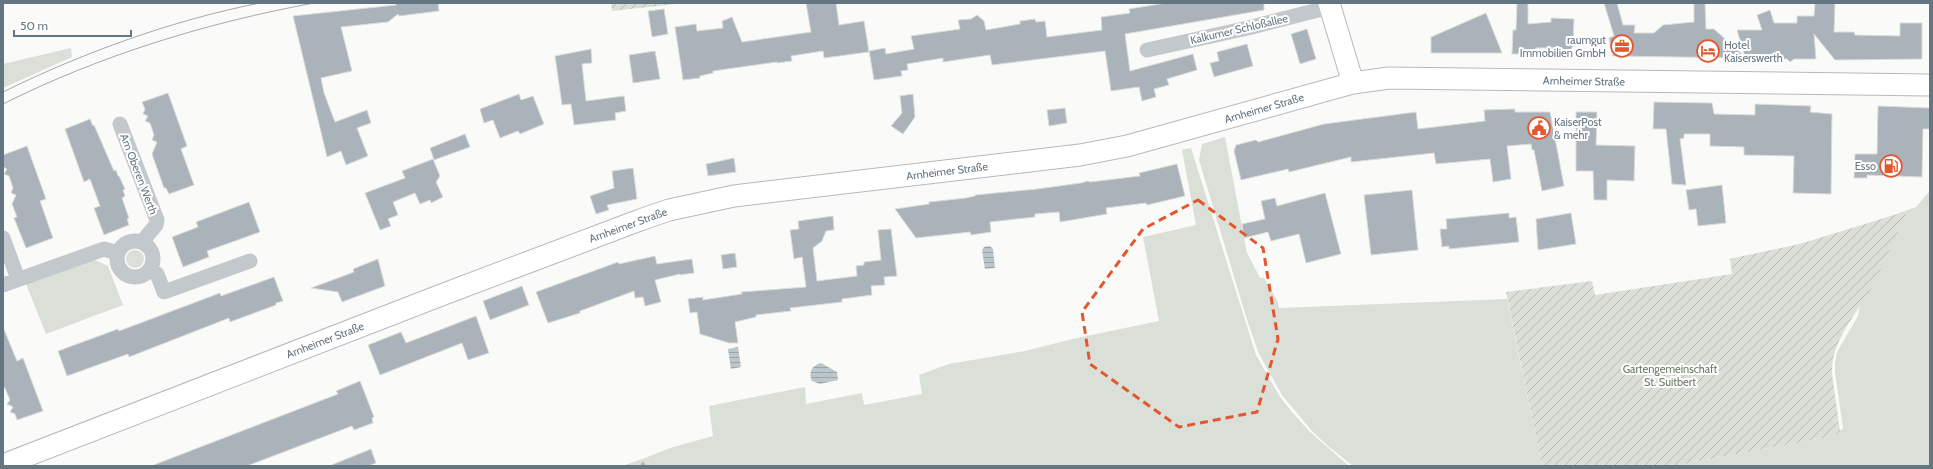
<svg xmlns="http://www.w3.org/2000/svg" width="1933" height="469" viewBox="0 0 1933 469" font-family="Cabin,sans-serif">
<style>
.green{fill:#dadfd7}
.forest{fill:url(#forest-firs)}
.garden{fill:url(#garden-furrows)}
.water{fill:url(#water-rules)}
.building{fill:#aab3b9;stroke:#dcdcda}
.lines{fill:none;stroke-linecap:round;stroke-linejoin:round}
.secondary-casing{stroke:#b3babf;stroke-width:23}
.street{stroke:#c3c8cc;stroke-width:15}
.secondary{stroke:#fff;stroke-width:21}
.tram{stroke:#a2aab0;stroke-width:1}
.marked{fill:none;stroke:#e4572e;stroke-width:3;stroke-dasharray:8 5;stroke-linejoin:round}
.labels{text-anchor:middle;stroke-width:4;stroke-linejoin:round;paint-order:stroke}
.street-label{font-size:11px;fill:#657683;stroke:#fff}
.poi-label{font-size:11px;fill:#657683;stroke:#fff;text-anchor:end}
.park-label{font-size:11px;fill:#687a64;stroke:#fff}
</style>
<defs>
<pattern id="forest-firs" width="22" height="20" patternUnits="userSpaceOnUse"><rect width="22" height="20" fill="#dadfd7"/><path d="M5 1l3.5 6h-7zM16 11l3.5 6h-7z" fill="#b4b9b4"/></pattern>
<pattern id="garden-furrows" width="10" height="10" patternUnits="userSpaceOnUse"><rect width="10" height="10" fill="#dadfd7"/><path d="M-1 1l2-2M0 10L10 0M9 11l2-2" fill="none" stroke="#b4b9b4"/></pattern>
<pattern id="water-rules" width="6" height="5" patternUnits="userSpaceOnUse"><rect width="6" height="5" fill="#bbc7cb"/><path d="M0 2.5h6" fill="none" stroke="#9ca6aa"/></pattern>
</defs>
<rect width="100%" height="100%" fill="#fafaf8"/>
<path class="green" d="M 71,48 L 72,57 L 3,88 L 3,64 Z
M 1225,137 L 1247,253 L 1260,278 L 1264,278 L 1277,300 L 1279,308 L 1507,299 L 1542,466 L 1353,466 L 1328,446 L 1311,430 L 1282,395 L 1259,354 L 1248,323 L 1199,160 L 1202,144 Z
M 1191,148 L 1256,355 L 1280,397 L 1292,412 L 1309,431 L 1349,466 L 651,466 L 645,458 L 670,448 L 713,436 L 709,406 L 805,387 L 806,404 L 862,393 L 864,405 L 922,394 L 919,375 L 949,364 L 1025,351 L 1077,338 L 1159,321 L 1143,237 L 1196,225 L 1182,150 Z
M 1930,191 L 1930,466 L 1674,466 L 1833,436 L 1843,428 L 1835,373 L 1835,363 L 1837,352 L 1858,316 L 1866,270 L 1730,259 L 1800,244 L 1877,221 L 1916,207 Z
M126 259a9 9 0 1 1 18 0a9 9 0 1 1-18 0Z
M 93,259 L 108,266 L 123,305 L 46,334 L 26,284 Z"/>
<path class="forest" d="M 645,458 L 651,466 L 622,466 Z"/>
<path class="garden" d="M 611,3 L 685,3 L 612,11 Z
M 1907,211 C 1897,235 1886,259 1874,283 C 1859,311 1831,340 1832,373 L 1840,431 L 1833,436 L 1674,466 L 1542,466 L 1506,292 L 1592,281 L 1595,295 L 1732,274 L 1730,259 L 1800,244 Z"/>
<path class="water" d="M 990,246 L 993,249 L 995,268 L 985,269 L 982,250 L 984,247 Z
M 738,347 L 741,367 L 731,369 L 728,349 Z
M 821,363 L 837,372 L 838,380 L 820,384 L 812,381 C 808,373 812,365 821,363 Z"/>
<path class="building" d="M 396,3 L 438,3 L 439,11 L 399,16 L 398,14 L 388,22 L 341,27 L 352,71 L 321,78 L 324,93 L 335,122 L 367,110 L 371,123 L 357,128 L 368,156 L 346,165 L 341,151 L 327,157 L 293,16 L 396,5 Z
M 806,3 L 836,3 L 839,25 L 864,21 L 869,52 L 824,58 L 823,51 L 791,56 L 792,61 L 777,63 L 777,62 L 713,71 L 713,73 L 700,76 L 700,78 L 683,80 L 675,27 L 696,24 L 697,31 L 723,28 L 722,21 L 732,17 L 742,42 L 811,32 Z
M 1166,3 L 1264,3 L 1264,10 L 1125,34 L 1130,71 L 1193,54 L 1197,70 L 1167,79 L 1169,85 L 1154,89 L 1156,97 L 1142,101 L 1139,87 L 1111,91 L 1105,51 L 992,65 L 990,55 L 943,62 L 943,58 L 907,64 L 908,70 L 901,71 L 902,76 L 874,80 L 869,51 L 885,48 L 886,54 L 914,49 L 911,36 L 960,29 L 958,20 L 971,19 L 977,15 L 984,21 L 986,30 L 1020,24 L 1020,21 L 1035,19 L 1036,22 L 1045,21 L 1047,37 L 1102,30 L 1101,17 L 1130,13 L 1129,9 Z
M 1517,3 L 1528,3 L 1528,24 L 1551,22 L 1551,18 L 1574,19 L 1573,46 L 1566,56 L 1562,48 L 1536,48 L 1536,54 L 1512,54 L 1513,30 L 1516,30 Z
M 1604,3 L 1617,3 L 1623,25 L 1635,25 L 1634,33 L 1654,33 L 1663,25 L 1694,22 L 1694,3 L 1705,3 L 1706,29 L 1714,29 L 1745,57 L 1737,30 L 1762,30 L 1757,15 L 1770,10 L 1774,23 L 1797,23 L 1797,16 L 1814,16 L 1815,3 L 1835,3 L 1834,32 L 1854,32 L 1855,35 L 1900,36 L 1900,23 L 1922,23 L 1922,59 L 1835,60 L 1814,34 L 1816,59 L 1794,59 L 1790,62 L 1787,59 L 1772,59 L 1768,62 L 1765,59 L 1745,58 L 1613,56 L 1609,38 L 1614,36 Z
M 664,9 L 668,34 L 652,37 L 648,11 Z
M 1486,13 L 1502,53 L 1431,53 L 1431,37 Z
M 1307,29 L 1316,59 L 1300,64 L 1291,34 Z
M 1247,44 L 1253,66 L 1214,77 L 1210,63 L 1219,61 L 1217,52 Z
M 591,49 L 592,63 L 582,64 L 586,101 L 624,96 L 626,111 L 615,113 L 616,120 L 574,125 L 571,104 L 562,105 L 555,56 Z
M 655,51 L 660,79 L 633,83 L 629,55 Z
M 168,93 L 187,146 L 181,149 L 194,185 L 169,194 L 166,188 L 164,188 L 152,154 L 157,142 L 152,140 L 154,135 L 150,123 L 145,121 L 148,116 L 143,114 L 145,109 L 142,102 Z
M 519,94 L 521,100 L 533,96 L 544,124 L 520,134 L 518,131 L 500,138 L 493,120 L 484,123 L 480,109 Z
M 913,94 L 915,117 L 903,134 L 891,126 L 902,113 L 900,96 Z
M 1654,102 L 1712,103 L 1714,114 L 1755,115 L 1755,104 L 1811,106 L 1810,112 L 1832,114 L 1831,194 L 1793,193 L 1794,156 L 1744,155 L 1744,147 L 1710,146 L 1710,134 L 1684,134 L 1684,138 L 1680,139 L 1686,185 L 1672,184 L 1666,129 L 1653,129 Z
M 1878,106 L 1930,108 L 1930,129 L 1923,129 L 1922,177 L 1867,175 L 1867,178 L 1854,178 L 1855,154 L 1877,154 Z
M 1065,108 L 1067,123 L 1049,126 L 1047,110 Z
M 1512,109 L 1515,109 L 1515,112 L 1550,112 L 1564,186 L 1542,191 L 1534,150 L 1532,150 L 1531,144 L 1507,146 L 1511,179 L 1493,182 L 1490,159 L 1436,164 L 1434,153 L 1351,162 L 1351,157 L 1289,172 L 1288,169 L 1241,180 L 1234,151 L 1236,145 L 1256,140 L 1258,142 L 1324,124 L 1416,112 L 1418,129 L 1485,121 L 1484,110 Z
M 1576,112 L 1597,112 L 1596,145 L 1635,146 L 1634,181 L 1607,180 L 1607,200 L 1594,200 L 1593,171 L 1576,171 Z
M 90,119 L 93,126 L 94,125 L 114,171 L 116,170 L 118,176 L 119,176 L 125,189 L 123,190 L 125,196 L 122,198 L 129,218 L 127,219 L 129,225 L 104,235 L 94,208 L 100,206 L 90,179 L 84,182 L 65,129 Z
M 465,134 L 470,147 L 434,160 L 430,148 Z
M 27,146 L 46,199 L 40,201 L 53,238 L 26,248 L 14,218 L 17,217 L 12,204 L 16,195 L 11,193 L 13,188 L 9,176 L 4,174 L 7,169 L 3,167 L 3,155 Z
M 734,158 L 736,172 L 708,176 L 706,164 Z
M 433,159 L 440,176 L 436,182 L 443,197 L 431,203 L 430,200 L 420,204 L 415,193 L 393,202 L 398,215 L 388,219 L 391,226 L 380,230 L 365,193 L 405,178 L 402,171 Z
M 1177,164 L 1185,196 L 1147,205 L 1146,203 L 1106,208 L 1107,214 L 1072,220 L 1060,222 L 1059,212 L 1035,214 L 1035,217 L 990,222 L 991,232 L 971,235 L 970,232 L 916,238 L 895,209 L 929,204 L 929,202 L 966,198 L 975,196 L 975,195 L 1037,189 L 1081,183 L 1088,181 L 1090,182 L 1140,176 L 1139,173 Z
M 633,168 L 637,199 L 607,205 L 609,210 L 596,214 L 590,196 L 614,188 L 612,171 Z
M 1722,185 L 1726,223 L 1698,226 L 1696,209 L 1689,210 L 1686,190 Z
M 1412,190 L 1418,250 L 1371,255 L 1364,195 Z
M 1325,193 L 1341,254 L 1306,263 L 1299,234 L 1271,241 L 1268,232 L 1244,238 L 1242,224 L 1265,219 L 1261,201 L 1275,198 L 1277,206 Z
M 249,202 L 260,232 L 207,251 L 209,257 L 183,267 L 172,237 L 198,227 L 196,222 Z
M 1509,213 L 1509,218 L 1516,217 L 1519,242 L 1449,249 L 1449,246 L 1442,247 L 1440,229 L 1447,229 L 1446,219 Z
M 1571,213 L 1576,244 L 1538,250 L 1536,219 Z
M 833,216 L 834,230 L 826,231 L 822,241 L 813,248 L 817,281 L 857,276 L 856,266 L 864,265 L 864,262 L 881,260 L 878,230 L 891,229 L 897,276 L 884,277 L 885,285 L 871,286 L 872,295 L 842,299 L 842,302 L 790,308 L 791,311 L 756,315 L 756,317 L 735,322 L 738,343 L 729,343 L 700,334 L 697,312 L 690,313 L 688,299 L 703,297 L 703,300 L 742,294 L 741,292 L 806,287 L 802,257 L 794,259 L 790,230 L 799,229 L 798,221 Z
M 735,253 L 737,267 L 723,269 L 721,255 Z
M 655,256 L 657,264 L 692,259 L 694,273 L 680,275 L 680,274 L 655,280 L 661,302 L 645,306 L 643,297 L 635,298 L 634,291 L 580,311 L 580,313 L 548,323 L 536,292 L 618,262 L 619,264 Z
M 378,259 L 385,286 L 342,302 L 338,292 L 311,288 L 354,272 L 353,269 Z
M 274,277 L 283,301 L 276,303 L 276,305 L 230,322 L 229,318 L 129,357 L 128,354 L 67,376 L 58,351 L 118,329 L 119,331 L 220,293 L 221,296 Z
M 522,286 L 529,305 L 490,320 L 483,301 Z
M 476,316 L 489,353 L 468,360 L 462,343 L 380,375 L 368,345 L 401,332 L 406,343 Z
M 3,327 L 17,361 L 23,358 L 43,411 L 17,420 L 15,414 L 10,412 L 13,407 L 7,404 L 10,400 L 5,388 L 3,387 Z
M 360,381 L 374,417 L 372,418 L 373,423 L 354,430 L 352,426 L 247,466 L 151,466 L 338,394 L 336,391 Z
M 371,449 L 376,463 L 368,466 L 329,466 Z"/>
<g class="lines">
<g class="secondary-casing">
<path id="secondary" d="M 1329,3 L 1353,83
M 3,465 L 444,294 L 640,220 L 669,210 L 734,196 L 1080,155 L 1127,146 L 1353,83 L 1389,78 L 1930,85"/>
</g>
<path class="street" d="M 1147,50 L 1248,28 L 1330,7
M 120,124 L 157,220 L 156,225 L 142,242
M 3,238 L 18,279
M117 259a18 18 0 1 1 36 0a18 18 0 1 1-36 0Z
M 150,269 L 157,274 L 164,292 L 250,261
M 3,285 L 104,249 L 117,253"/>
<use href="#secondary" class="secondary"/>
<path class="tram" d="M 3,92 C 82,53 173,20 260,3
M 3,104 C 101,55 206,23 314,3"/>
</g>
<path class="marked" d="M 1198,200 L 1263,248 L 1278,339 L 1257,412 L 1179,427 L 1090,364 L 1082,312 L 1143,229 Z"/>
<defs>
<g id="office-ring" transform="scale(1.15)"><circle r="9.5" fill="#fff" stroke="#e4572e" stroke-width="1.5"/><path d="M-6-3h4V-5.5h4V-3h4V5H-6ZM-1-4.5V-3h2v-1.5ZM-6 0V1H6V0Z" fill="#e4572e"/></g>
<g id="hotel-ring" transform="scale(1.15)"><circle r="9.5" fill="#fff" stroke="#e4572e" stroke-width="1.5"/><path d="M-6-4.5h1.5V1H6V5H4.5V3h-9V5H-6ZM-4 0a1.8 1.8 0 1 1 3.6 0ZM.5 0V-2.5h3Q6-2.5 6 0Z" fill="#e4572e"/></g>
<g id="civic-ring" transform="scale(1.15)"><circle r="9.5" fill="#fff" stroke="#e4572e" stroke-width="1.5"/><path d="M-.6-6.5H3V-4.5H.6V-3L4-1V1h2V6H-6V1h2V-1L-.6-3ZM-1.2 2.5V6h2.4V2.5Z" fill="#e4572e"/></g>
<g id="fuel-ring" transform="scale(1.15)"><circle r="9.5" fill="#fff" stroke="#e4572e" stroke-width="1.5"/><path d="M-5.5-6h7V0h2V4h1.3V-2.5L3-4.5l.8-.8L6-3V5H2.5V1h-1V6h-7ZM-4.2-4.7v3.2H.2V-4.7Z" fill="#e4572e"/></g>
</defs>
<g fill-rule="evenodd">
<use href="#office-ring" x="1622" y="46"/>
<use href="#hotel-ring" x="1708" y="51"/>
<use href="#civic-ring" x="1539" y="128"/>
<use href="#fuel-ring" x="1891" y="166"/>
</g>
<g class="labels">
<g class="street-label">
<text transform="translate(1239 29) rotate(-13)" y="4">Kalkumer Schloßallee</text>
<text transform="translate(1584 81) rotate(1)" y="4">Arnheimer Straße</text>
<text transform="translate(1264 108) rotate(-16)" y="4">Arnheimer Straße</text>
<text transform="translate(947 171) rotate(-7)" y="4">Arnheimer Straße</text>
<text transform="translate(139 174) rotate(69)" y="4">Am Oberen Werth</text>
<text transform="translate(628 225) rotate(-20)" y="4">Arnheimer Straße</text>
<text transform="translate(325 340) rotate(-21)" y="4">Arnheimer Straße</text>
</g>
<g class="poi-label">
<text x="1606" y="44">raumgut<tspan x="1606" dy="13">Immobilien GmbH</tspan></text>
<text x="1724" y="49" text-anchor="start">Hotel<tspan x="1724" dy="13">Kaiserswerth</tspan></text>
<text x="1554" y="126" text-anchor="start">KaiserPost<tspan x="1554" dy="13">&amp; mehr</tspan></text>
<text x="1876" y="170">Esso</text>
</g>
<g class="park-label">
<text x="1670" y="373">Gartengemeinschaft<tspan x="1670" dy="13">St. Suitbert</tspan></text>
</g>
</g>
<rect width="1933" height="469" fill="none" stroke="#657683" stroke-width="8"/>
<path d="M14 30v6h117v-6" fill="none" stroke="#657683" stroke-width="2"/>
<text x="20" y="30" font-size="12" fill="#657683" stroke="#ffffff" stroke-width="3" paint-order="stroke">50 m</text>
</svg>
